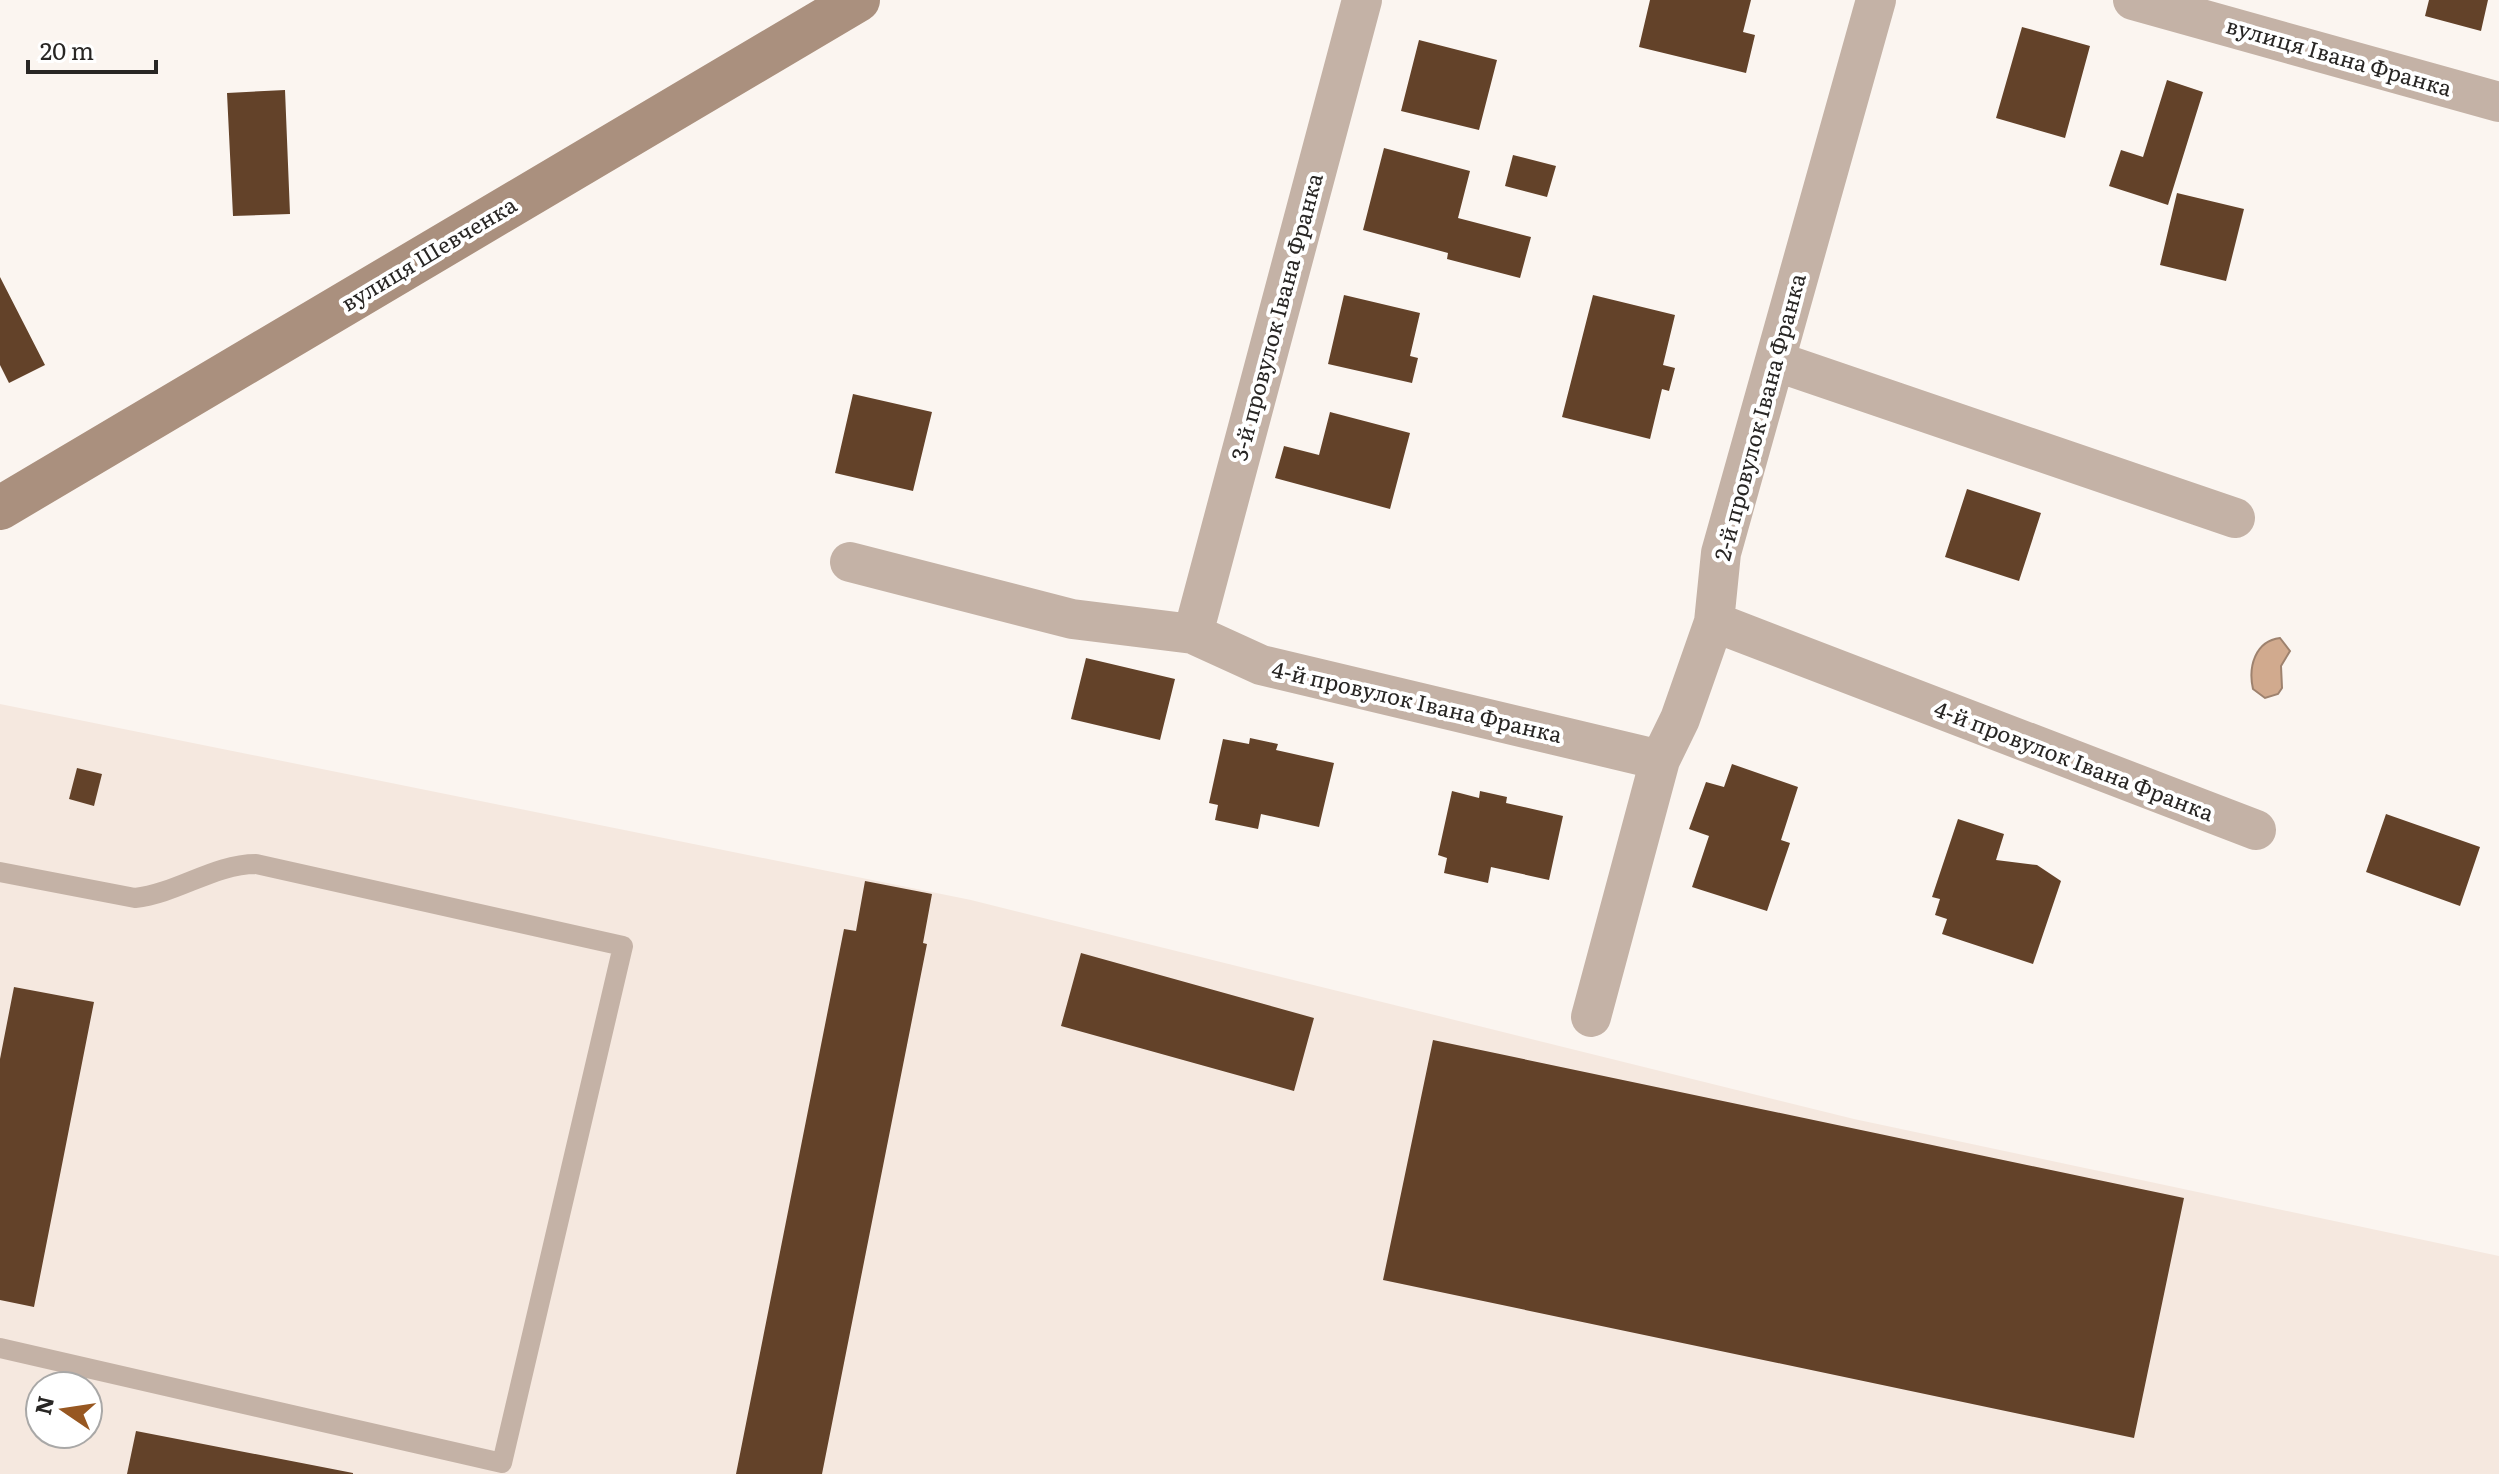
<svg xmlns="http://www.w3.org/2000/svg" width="2499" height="1474" viewBox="0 0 2499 1474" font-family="Literata,serif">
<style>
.built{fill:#f5e8df;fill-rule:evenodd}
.water{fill:#d1aa8e;stroke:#9e826e;stroke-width:2}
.building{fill:#634229}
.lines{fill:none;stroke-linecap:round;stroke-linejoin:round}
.lane{stroke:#c4b2a6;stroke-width:20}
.street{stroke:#c4b2a6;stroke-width:40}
.secondary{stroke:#aa907e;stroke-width:44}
.labels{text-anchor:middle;stroke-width:8;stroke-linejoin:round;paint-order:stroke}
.street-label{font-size:22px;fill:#282624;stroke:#fff}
</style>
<rect width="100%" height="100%" fill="#fbf5f0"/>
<path class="built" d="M 0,704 L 971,900 L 1854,1119 L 2499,1256 L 2499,1474 L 0,1474 ZM 40,1386 L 88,1386 L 88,1434 L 40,1434 Z"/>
<path class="water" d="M 2280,638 L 2290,651 L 2281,666 L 2282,688 L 2278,694 L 2265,698 L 2253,689 C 2248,667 2255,641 2280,638 Z"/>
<path class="building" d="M 1650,0 L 1751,0 L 1743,32 L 1755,35 L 1746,73 L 1639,47 Z
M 2429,0 L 2488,0 L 2481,31 L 2425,16 Z
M 2022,27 L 2090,46 L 2065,138 L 1996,118 Z
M 1419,40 L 1497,60 L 1479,130 L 1401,111 Z
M 2167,80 L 2203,92 L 2168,205 L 2109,186 L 2121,150 L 2143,157 Z
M 285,90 L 290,214 L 233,216 L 227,93 Z
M 1384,148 L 1470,171 L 1458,218 L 1531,237 L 1520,278 L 1447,259 L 1448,253 L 1363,230 Z
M 1513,155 L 1556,166 L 1547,197 L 1505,186 Z
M 2177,193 L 2244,209 L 2226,281 L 2160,265 Z
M 0,277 L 45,365 L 9,383 L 0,365 Z
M 1344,295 L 1420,313 L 1410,356 L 1418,358 L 1412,383 L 1328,364 Z
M 1593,295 L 1675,315 L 1663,365 L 1675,368 L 1669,391 L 1662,389 L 1650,439 L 1562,417 Z
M 853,394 L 932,412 L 913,491 L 835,473 Z
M 1330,412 L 1410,433 L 1390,509 L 1275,478 L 1284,446 L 1319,455 Z
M 1967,489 L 2041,513 L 2019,581 L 1945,557 Z
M 1086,658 L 1175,679 L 1160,740 L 1071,719 Z
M 1250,738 L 1278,744 L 1276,750 L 1334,763 L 1319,827 L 1261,814 L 1258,829 L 1215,820 L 1218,805 L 1209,803 L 1223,739 L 1249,744 Z
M 1732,764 L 1798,787 L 1781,840 L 1790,843 L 1767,911 L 1692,887 L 1709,836 L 1689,829 L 1706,782 L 1724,787 Z
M 77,768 L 102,774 L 94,806 L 69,799 Z
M 1452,791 L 1479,798 L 1480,791 L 1507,797 L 1506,803 L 1563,816 L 1549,880 L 1491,867 L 1488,883 L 1444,873 L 1447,858 L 1438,855 Z
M 2386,814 L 2480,847 L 2460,906 L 2366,872 Z
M 1958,819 L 2004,834 L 1996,860 L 2037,865 L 2061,881 L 2033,964 L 1942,934 L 1947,919 L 1935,915 L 1940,899 L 1932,897 Z
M 865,881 L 932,894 L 923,943 L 927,944 L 822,1474 L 736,1474 L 844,929 L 856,931 Z
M 1081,953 L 1314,1018 L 1294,1091 L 1061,1026 Z
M 14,987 L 94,1002 L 34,1307 L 0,1300 L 0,1059 Z
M 1433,1040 L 2184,1198 L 2134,1438 L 1383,1280 Z
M 136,1431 L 353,1473 L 353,1474 L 127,1474 Z"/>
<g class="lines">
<path class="lane" d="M 0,872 L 135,898 C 178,893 214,864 256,864 L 623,946 L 502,1463 L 0,1348"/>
<path class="street" d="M 2133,0 L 2499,102
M 1775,361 L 2235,518
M 850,562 L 1072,619 L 1193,634 L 1261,665 L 1660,760
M 1714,622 L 2256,830
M 1193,634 L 1362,0
M 1591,1017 L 1660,760 L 1680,719 L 1714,622 L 1721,553 L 1876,0"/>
<path class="secondary" d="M 0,508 L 858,0"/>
</g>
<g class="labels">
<g class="street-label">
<text transform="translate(2339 57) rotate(16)" y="8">вулиця Івана Франка</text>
<text transform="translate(429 254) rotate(-31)" y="8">вулиця Шевченка</text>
<text transform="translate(1277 317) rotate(-75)" y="8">3-й провулок Івана Франка</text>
<text transform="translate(1760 417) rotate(-75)" y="8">2-й провулок Івана Франка</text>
<text transform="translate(1417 702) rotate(13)" y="8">4-й провулок Івана Франка</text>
<text transform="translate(2074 761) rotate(21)" y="8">4-й провулок Івана Франка</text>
</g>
</g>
<g transform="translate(64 1410) rotate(283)"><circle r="38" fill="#ffffff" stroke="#a9a8a7" stroke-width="2"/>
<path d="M0-6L14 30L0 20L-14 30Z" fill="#975721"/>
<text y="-12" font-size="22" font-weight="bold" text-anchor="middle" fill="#282624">N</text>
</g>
<path d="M28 60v12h128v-12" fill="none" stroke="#282624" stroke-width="4"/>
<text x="40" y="60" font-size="24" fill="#282624" stroke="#ffffff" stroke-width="6" paint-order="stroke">20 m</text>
</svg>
